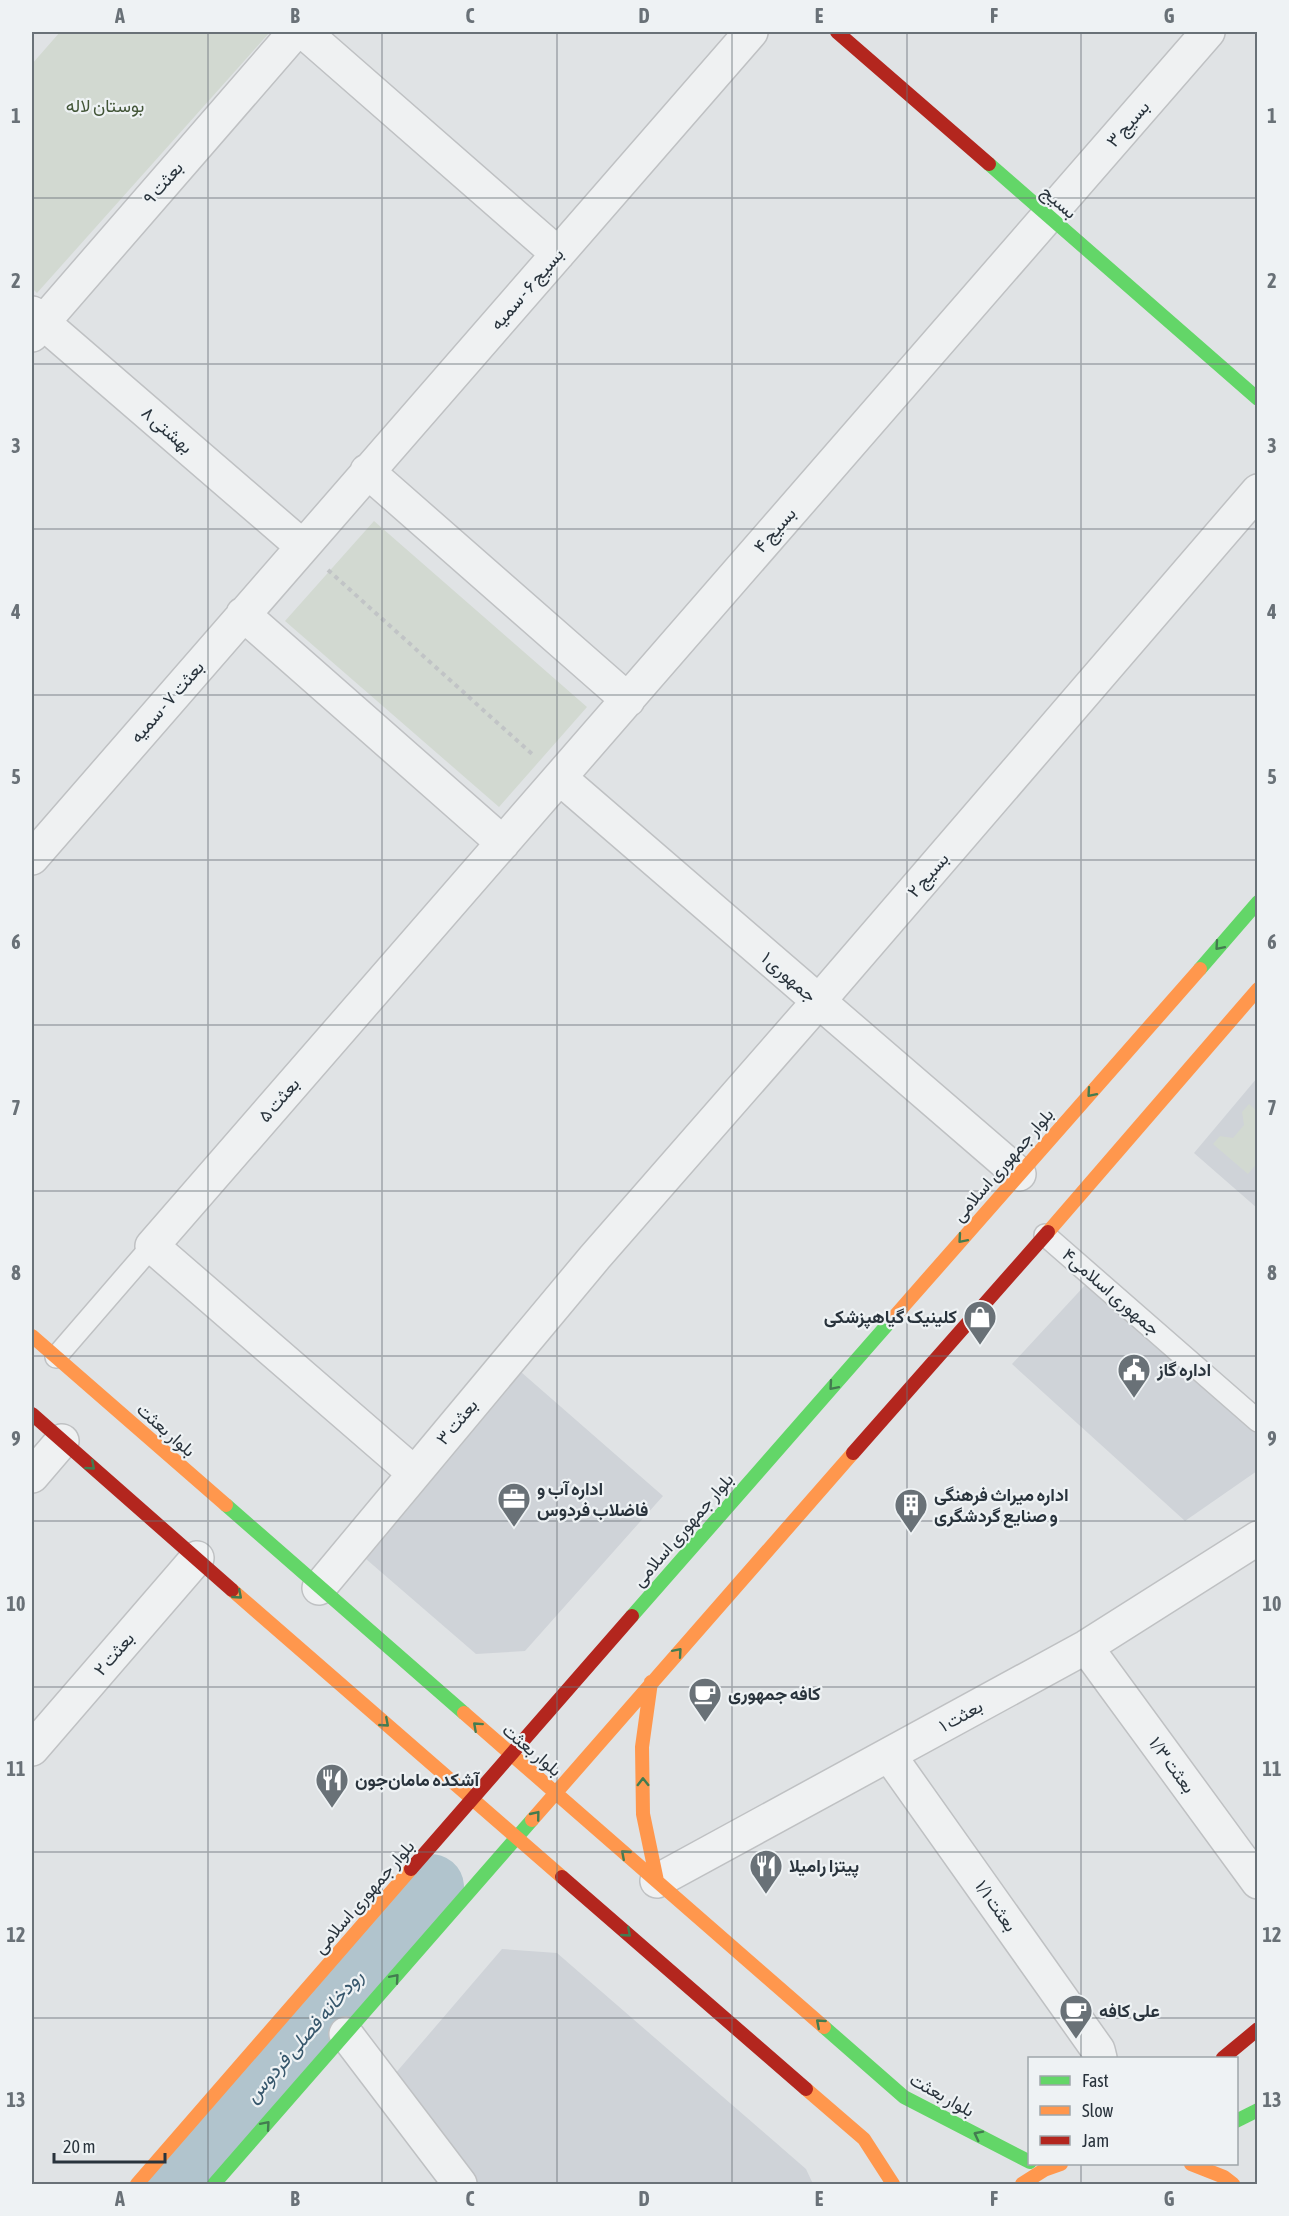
<svg xmlns="http://www.w3.org/2000/svg" width="1289" height="2216" viewBox="0 0 1289 2216" font-family="'Asap Condensed',Vazirmatn,sans-serif">
<style>
.built{fill:#cfd3d8}
.green{fill:#d2d9d1}
.lines{fill:none;stroke-linecap:round;stroke-linejoin:round}
.river{stroke:#b1c4cd;stroke-width:66}
.lane-casing{stroke:#bfc1c3;stroke-width:24}
.street-casing{stroke:#bfc1c3;stroke-width:36}
.path{stroke:#c1c4c6;stroke-width:4;stroke-dasharray:4.5 4.5;stroke-linecap:butt}
.lane{stroke:#eff1f2;stroke-width:21}
.street{stroke:#eff1f2;stroke-width:33}
.fast{stroke:#63d668;stroke-width:14}
.slow{stroke:#ff974d;stroke-width:14}
.jam{stroke:#b3261e;stroke-width:14}
.oneway{stroke:#437c50}
.grid{fill:none;stroke:#697177;stroke-width:1.5;stroke-opacity:0.55}
.labels{text-anchor:middle;stroke-width:4.5;stroke-linejoin:round;paint-order:stroke}
.park-label{font-size:18px;fill:#435638;stroke:#eef2f4}
.street-label{font-size:18px;fill:#29333c;stroke:#eef2f4}
.poi-label{font-size:18px;font-weight:bold;fill:#29333c;stroke:#eef2f4;text-anchor:start}
.water-label{font-size:20px;font-style:italic;fill:#37576c;stroke:#eef2f4}
.neatline{fill:none;stroke:#697177;stroke-width:2}
.grid-label{font-size:20px;text-anchor:middle;font-weight:bold;fill:#697177}
</style>
<rect width="100%" height="100%" fill="#e0e3e5"/>
<path class="built" d="M 1257,1078 L 1257,1208 L 1194,1153 Z
M 1088,1282 L 1257,1433 L 1257,1471 L 1185,1521 L 1012,1364 Z
M 521,1372 L 663,1496 L 525,1651 L 476,1654 L 366,1559 Z
M 502,1949 L 557,1953 L 806,2169 L 813,2184 L 477,2184 L 394,2075 Z"/>
<path class="green" d="M 60,32 L 270,32 L 37,293 L 32,288 L 32,64 Z
M 374,521 L 587,707 L 499,807 L 285,621 Z
M 1249,1104 L 1257,1111 L 1258,1162 L 1248,1174 L 1213,1144 L 1220,1136 L 1233,1138 L 1244,1125 L 1242,1112 Z"/>
<g class="lines">
<path class="river" d="M 176,2184 L 431,1887"/>
<g class="lane-casing">
<path id="lane" d="M 1045,1235 L 1258,1421
M 56,1357 L 152,1246"/>
</g>
<g class="street-casing">
<path id="street" d="M 304,32 L 558,254
M 32,313 L 302,546
M 32,335 L 295,32
M 367,471 L 628,700
M 243,614 L 503,843
M 560,778 L 1019,1174
M 32,858 L 751,32
M 414,1473 L 152,1246 L 1208,32
M 32,1476 L 62,1441
M 319,1588 L 595,1257 L 818,1002 L 1258,491
M 1086,1647 L 1258,1882
M 32,1749 L 197,1558
M 889,1755 L 1098,2050 L 1100,2058
M 657,1881 L 1086,1647 L 1258,1538
M 346,2034 L 460,2184"/>
</g>
<path class="path" d="M 328,570 L 532,754"/>
<use href="#lane" class="lane"/>
<use href="#street" class="street"/>
<path class="fast" d="M 989,164 L 1258,399
M 1200,969 L 1258,902
M 226,1505 L 464,1713
M 632,1616 L 894,1317
M 824,2027 L 904,2097 L 1030,2162
M 1236,2121 L 1258,2110
M 214,2184 L 532,1820"/>
<path class="slow" d="M 1048,1232 L 1258,989
M 894,1317 L 1200,969
M 32,1336 L 226,1505
M 232,1590 L 562,1877
M 651,1682 L 642,1747 L 643,1814 L 657,1881
M 464,1713 L 824,2027
M 532,1820 L 853,1453
M 806,2089 L 864,2139 L 893,2184
M 1191,2164 L 1224,2177 L 1233,2184
M 137,2184 L 411,1869
M 1022,2184 L 1044,2170 L 1061,2164"/>
<path class="jam" d="M 837,32 L 989,164
M 32,1414 L 232,1590
M 853,1453 L 1048,1232
M 411,1869 L 632,1616
M 562,1877 L 806,2089
M 1223,2058 L 1258,2029"/>
</g>
<defs><path id="oneway-chevron" d="M-2-3.5L2.5 0L-2 3.5" fill="none" stroke-width="1.6" stroke-linecap="round" stroke-linejoin="round" transform="scale(1.5)"/></defs>
<g class="oneway">
<use href="#oneway-chevron" transform="translate(1219 946) rotate(131)"/>
<use href="#oneway-chevron" transform="translate(1091 1093) rotate(131)"/>
<use href="#oneway-chevron" transform="translate(962 1239) rotate(131)"/>
<use href="#oneway-chevron" transform="translate(833 1386) rotate(131)"/>
<use href="#oneway-chevron" transform="translate(91 1466) rotate(41)"/>
<use href="#oneway-chevron" transform="translate(238 1595) rotate(41)"/>
<use href="#oneway-chevron" transform="translate(678 1652) rotate(-49)"/>
<use href="#oneway-chevron" transform="translate(385 1723) rotate(41)"/>
<use href="#oneway-chevron" transform="translate(477 1726) rotate(-138)"/>
<use href="#oneway-chevron" transform="translate(643 1782) rotate(-91)"/>
<use href="#oneway-chevron" transform="translate(536 1815) rotate(-51)"/>
<use href="#oneway-chevron" transform="translate(625 1854) rotate(-139)"/>
<use href="#oneway-chevron" transform="translate(627 1933) rotate(41)"/>
<use href="#oneway-chevron" transform="translate(395 1978) rotate(-49)"/>
<use href="#oneway-chevron" transform="translate(820 2023) rotate(-139)"/>
<use href="#oneway-chevron" transform="translate(266 2125) rotate(-49)"/>
<use href="#oneway-chevron" transform="translate(978 2135) rotate(-153)"/>
</g>
<path class="grid" d="M 208,32 L 208,2184M 382,32 L 382,2184M 557,32 L 557,2184M 732,32 L 732,2184M 907,32 L 907,2184M 1081,32 L 1081,2058M 32,198 L 1258,198M 32,364 L 1258,364M 32,529 L 1258,529M 32,695 L 1258,695M 32,860 L 1258,860M 32,1025 L 1258,1025M 32,1191 L 1258,1191M 32,1356 L 1258,1356M 32,1521 L 1258,1521M 32,1687 L 1258,1687M 32,1852 L 1258,1852M 32,2018 L 1258,2018M 1081,2164 L 1081,2184"/>
<defs>
<g id="shop-pin" transform="scale(1.725)"><path d="M0 17L-7.5 6A9.5 9.5 0 1 1 7.5 6Z" fill="#697177" stroke="#eef2f4"/><path d="M-5-2.5h2.3a2.7 3.5 0 0 1 5.4 0H5L5.5 6h-11ZM-1.5-2.5h3a1.5 2.3 0 0 0-3 0Z" fill="#fff"/></g>
<g id="civic-pin" transform="scale(1.725)"><path d="M0 17L-7.5 6A9.5 9.5 0 1 1 7.5 6Z" fill="#697177" stroke="#eef2f4"/><path d="M-.6-6.5H3V-4.5H.6V-3L4-1V1h2V6H-6V1h2V-1L-.6-3ZM-1.2 2.5V6h2.4V2.5Z" fill="#fff"/></g>
<g id="office-pin" transform="scale(1.725)"><path d="M0 17L-7.5 6A9.5 9.5 0 1 1 7.5 6Z" fill="#697177" stroke="#eef2f4"/><path d="M-6-3h4V-5.5h4V-3h4V5H-6ZM-1-4.5V-3h2v-1.5ZM-6 0V1H6V0Z" fill="#fff"/></g>
<g id="building-pin" transform="scale(1.725)"><path d="M0 17L-7.5 6A9.5 9.5 0 1 1 7.5 6Z" fill="#697177" stroke="#eef2f4"/><path d="M-4-6H4V6H1V3H-1V6H-4ZM-2.5-4.3h1.7v1.8h-1.7ZM.8-4.3h1.7v1.8H.8ZM-2.5-1h1.7V.8h-1.7ZM.8-1h1.7V.8H.8Z" fill="#fff"/></g>
<g id="cafe-pin" transform="scale(1.725)"><path d="M0 17L-7.5 6A9.5 9.5 0 1 1 7.5 6Z" fill="#697177" stroke="#eef2f4"/><path d="M-5.5-4.5H6V0H3Q3 3.5 0 3.5H-2.5Q-5.5 3.5-5.5 0ZM3-3.2v2h1.7v-2ZM-6 4.5H4V6H-6Z" fill="#fff"/></g>
<g id="restaurant-pin" transform="scale(1.725)"><path d="M0 17L-7.5 6A9.5 9.5 0 1 1 7.5 6Z" fill="#697177" stroke="#eef2f4"/><path d="M-5-6h1v4h1v-4h1v4h1v-4h1v5L-1.5 .5V6h-2V.5L-5-1ZM5-6V6H3V1.5H1.5Q1.5-4 5-6Z" fill="#fff"/></g>
</defs>
<g fill-rule="evenodd">
<use href="#shop-pin" x="980" y="1317"/>
<use href="#civic-pin" x="1134" y="1370"/>
<use href="#office-pin" x="514" y="1499"/>
<use href="#building-pin" x="911" y="1505"/>
<use href="#cafe-pin" x="705" y="1694"/>
<use href="#restaurant-pin" x="332" y="1780"/>
<use href="#restaurant-pin" x="766" y="1866"/>
<use href="#cafe-pin" x="1076" y="2011"/>
</g>
<g class="labels">
<g class="park-label">
<text x="105" y="112">بوستان لاله</text>
</g>
<g class="street-label">
<text transform="translate(1128 124) rotate(-49)" y="6">بسیج ۳</text>
<text transform="translate(163 183) rotate(-49)" y="6">بعثت ۹</text>
<text transform="translate(1059 202) rotate(41)" y="6">بسیج</text>
<text transform="translate(527 289) rotate(-49)" y="6">بسیج ۶ - سمیه</text>
<text transform="translate(167 430) rotate(41)" y="6">بهشتی ۸</text>
<text transform="translate(775 530) rotate(-49)" y="6">بسیج ۴</text>
<text transform="translate(167 702) rotate(-49)" y="6">بعثت ۷ - سمیه</text>
<text transform="translate(928 875) rotate(-49)" y="6">بسیج ۲</text>
<text transform="translate(789 977) rotate(41)" y="6">جمهوری ۱</text>
<text transform="translate(279 1100) rotate(-49)" y="6">بعثت ۵</text>
<text transform="translate(1003 1165) rotate(-49)" y="6">بلوار جمهوری اسلامی</text>
<text transform="translate(1111 1292) rotate(41)" y="6">جمهوری اسلامی۴</text>
<text transform="translate(457 1422) rotate(-50)" y="6">بعثت ۳</text>
<text transform="translate(166 1430) rotate(41)" y="6">بلوار بعثت</text>
<text transform="translate(683 1530) rotate(-49)" y="6">بلوار جمهوری اسلامی</text>
<text transform="translate(114 1654) rotate(-49)" y="6">بعثت ۲</text>
<text transform="translate(961 1716) rotate(-29)" y="6">بعثت ۱</text>
<text transform="translate(532 1750) rotate(40)" y="6">بلوار بعثت</text>
<text transform="translate(1172 1765) rotate(54)" y="6">بعثت ۱/۳</text>
<text transform="translate(364 1897) rotate(-49)" y="6">بلوار جمهوری اسلامی</text>
<text transform="translate(996 1906) rotate(55)" y="6">بعثت ۱/۱</text>
<text transform="translate(942 2095) rotate(29)" y="6">بلوار بعثت</text>
</g>
<g class="poi-label">
<text x="957" y="1323" text-anchor="end">کلینیک گیاهپزشکی</text>
<text x="1157" y="1376">اداره گاز</text>
<text x="537" y="1495">اداره آب و<tspan x="537" dy="21">فاضلاب فردوس</tspan></text>
<text x="934" y="1501">اداره میراث فرهنگی<tspan x="934" dy="21">و صنایع گردشگری</tspan></text>
<text x="728" y="1700">کافه جمهوری</text>
<text x="355" y="1786">آشکده مامان‌جون</text>
<text x="789" y="1872">پیتزا رامیلا</text>
<text x="1099" y="2017">علی کافه</text>
</g>
<g class="water-label">
<text transform="translate(304 2036) rotate(-49)" y="7">رودخانه فصلی فردوس</text>
</g>
</g>
<rect width="1289" height="2216" fill="none" stroke="#eef2f4" stroke-width="66"/>
<rect x="1028" y="2057" width="210" height="108" fill="#eef2f4" stroke="#9fa6aa" stroke-width="1.5"/>
<rect x="1040" y="2076" width="30" height="9" fill="#63d668" stroke="#9fa6aa" stroke-width="1.5"/>
<text x="1082" y="2087" font-size="18" fill="#29333c">Fast</text>
<rect x="1040" y="2106" width="30" height="9" fill="#ff974d" stroke="#9fa6aa" stroke-width="1.5"/>
<text x="1082" y="2117" font-size="18" fill="#29333c">Slow</text>
<rect x="1040" y="2136" width="30" height="9" fill="#b3261e" stroke="#9fa6aa" stroke-width="1.5"/>
<text x="1082" y="2147" font-size="18" fill="#29333c">Jam</text>
<path d="M54 2153v9h111v-9" fill="none" stroke="#29333c" stroke-width="3"/>
<text x="63" y="2153" font-size="18" fill="#29333c" stroke="#eef2f4" stroke-width="4.5" paint-order="stroke">20 m</text>
<rect x="33" y="33" width="1223" height="2150" class="neatline"/>
<g class="grid-label">
<text x="120" y="23">A</text>
<text x="295" y="23">B</text>
<text x="470" y="23">C</text>
<text x="644" y="23">D</text>
<text x="819" y="23">E</text>
<text x="994" y="23">F</text>
<text x="1169" y="23">G</text>
<text x="16" y="123">1</text>
<text x="1272" y="123">1</text>
<text x="16" y="288">2</text>
<text x="1272" y="288">2</text>
<text x="16" y="453">3</text>
<text x="1272" y="453">3</text>
<text x="16" y="619">4</text>
<text x="1272" y="619">4</text>
<text x="16" y="784">5</text>
<text x="1272" y="784">5</text>
<text x="16" y="949">6</text>
<text x="1272" y="949">6</text>
<text x="16" y="1115">7</text>
<text x="1272" y="1115">7</text>
<text x="16" y="1280">8</text>
<text x="1272" y="1280">8</text>
<text x="16" y="1446">9</text>
<text x="1272" y="1446">9</text>
<text x="16" y="1611">10</text>
<text x="1272" y="1611">10</text>
<text x="16" y="1776">11</text>
<text x="1272" y="1776">11</text>
<text x="16" y="1942">12</text>
<text x="1272" y="1942">12</text>
<text x="16" y="2107">13</text>
<text x="1272" y="2107">13</text>
<text x="120" y="2206">A</text>
<text x="295" y="2206">B</text>
<text x="470" y="2206">C</text>
<text x="644" y="2206">D</text>
<text x="819" y="2206">E</text>
<text x="994" y="2206">F</text>
<text x="1169" y="2206">G</text>
</g>
</svg>
